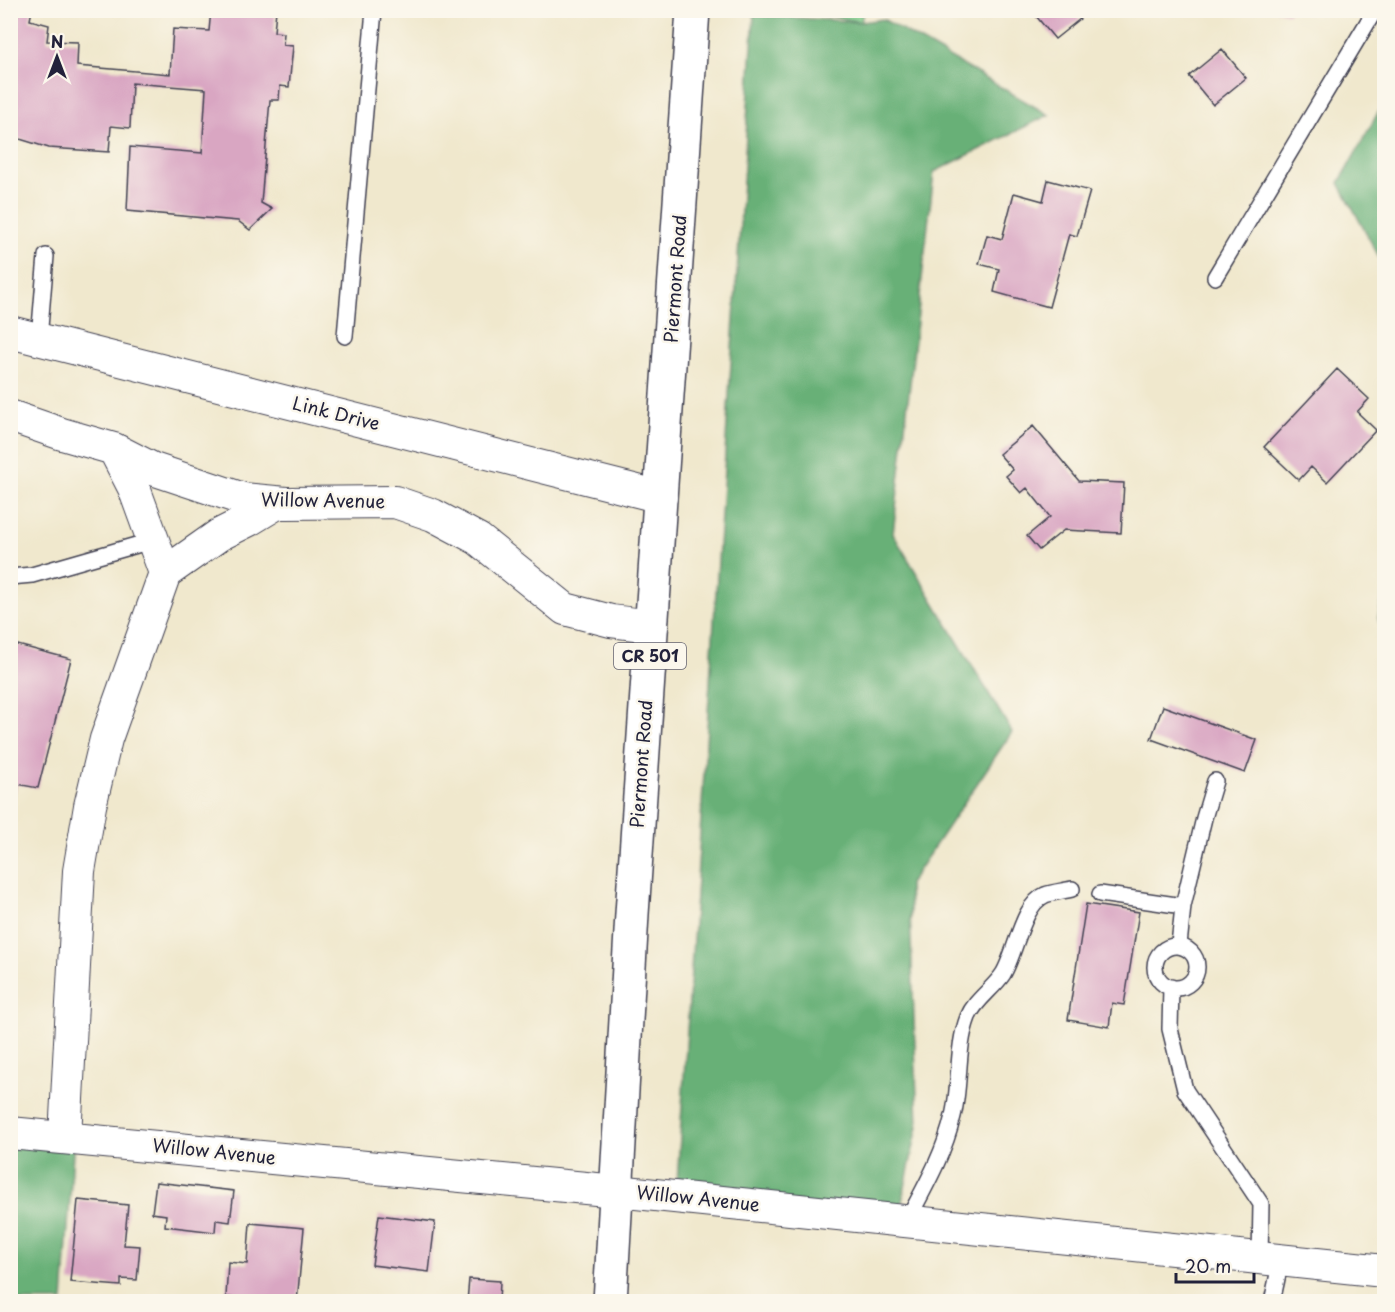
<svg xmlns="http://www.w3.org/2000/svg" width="1395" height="1312" viewBox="0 0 1395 1312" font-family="'Playpen Sans',sans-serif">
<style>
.green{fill:#81cd8b;stroke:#527863;stroke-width:1.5}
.forest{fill:#68b077;stroke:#456959;stroke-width:1.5}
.building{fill:#d9a6c2}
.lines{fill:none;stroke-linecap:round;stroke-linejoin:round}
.service-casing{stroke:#414051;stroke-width:18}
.minor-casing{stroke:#414051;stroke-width:34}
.primary-casing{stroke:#414051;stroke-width:36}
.service{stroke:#fff;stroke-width:15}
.minor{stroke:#fff;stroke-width:32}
.primary{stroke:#fff;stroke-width:33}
.labels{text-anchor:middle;stroke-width:5;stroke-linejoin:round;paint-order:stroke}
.shield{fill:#fbf7ec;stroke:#636270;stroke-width:1.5}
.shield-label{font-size:16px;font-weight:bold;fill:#22223b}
.street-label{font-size:18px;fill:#22223b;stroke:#fbf7ec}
</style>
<rect width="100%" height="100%" fill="#fbf7ec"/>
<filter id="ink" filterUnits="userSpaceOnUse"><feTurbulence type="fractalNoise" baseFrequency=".0167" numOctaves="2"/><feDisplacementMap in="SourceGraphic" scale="12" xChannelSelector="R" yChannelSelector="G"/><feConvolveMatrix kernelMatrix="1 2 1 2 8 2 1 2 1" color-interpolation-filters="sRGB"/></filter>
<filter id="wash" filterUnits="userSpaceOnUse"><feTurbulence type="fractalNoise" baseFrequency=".008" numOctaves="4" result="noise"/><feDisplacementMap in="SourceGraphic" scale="24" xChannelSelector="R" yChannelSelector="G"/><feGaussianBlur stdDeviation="1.35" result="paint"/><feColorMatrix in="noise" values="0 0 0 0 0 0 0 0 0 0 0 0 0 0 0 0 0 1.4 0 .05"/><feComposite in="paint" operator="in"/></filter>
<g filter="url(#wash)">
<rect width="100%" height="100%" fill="#f0e8cd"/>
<path class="green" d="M 805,11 L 863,11 L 861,22 Z"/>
<path class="forest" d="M 754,15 L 861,22 L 883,19 L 1049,115 L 934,172 L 893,534 L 1012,732 L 909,884 L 918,1126 L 896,1230 L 676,1198 Z
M 1384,102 L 1384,266 L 1339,183 Z
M 1384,593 L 1384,636 L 1378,618 Z
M 10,1134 L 74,1138 L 63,1301 L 11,1301 Z"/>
<g id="blocks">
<path class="building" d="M 10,10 L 32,10 L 30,20 L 49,25 L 47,41 L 78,42 L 77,66 L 170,74 L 173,29 L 209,31 L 211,10 L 276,10 L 274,32 L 284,33 L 283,45 L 293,46 L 289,87 L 280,86 L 279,100 L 270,100 L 261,203 L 272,209 L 250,230 L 238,221 L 127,211 L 130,147 L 202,153 L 206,89 L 132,83 L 130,128 L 111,126 L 109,152 L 49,148 L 10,136 L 12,89 L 10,89 Z
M 1031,10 L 1073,10 L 1080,19 L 1055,39 Z
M 1275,10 L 1290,10 L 1289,14 Z
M 1222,49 L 1246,78 L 1213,105 L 1189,76 Z
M 1048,180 L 1090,191 L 1077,236 L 1069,234 L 1049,307 L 994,292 L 999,269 L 979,264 L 987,235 L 1002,239 L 1014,193 L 1043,201 Z
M 1337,369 L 1369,399 L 1357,412 L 1376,430 L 1327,482 L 1311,467 L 1299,480 L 1264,447 Z
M 1033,426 L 1079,481 L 1124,483 L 1121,533 L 1064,530 L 1039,550 L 1027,536 L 1050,517 L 1027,488 L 1021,493 L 1006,476 L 1013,470 L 999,454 Z
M 10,643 L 71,659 L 38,788 L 17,784 L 12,807 L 10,807 Z
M 1163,706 L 1257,740 L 1245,773 L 1151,739 Z
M 1086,904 L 1139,912 L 1124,1005 L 1112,1003 L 1109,1027 L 1068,1020 Z
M 156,1182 L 234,1191 L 230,1222 L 216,1220 L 215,1232 L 165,1226 L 166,1215 L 152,1213 Z
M 78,1200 L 128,1205 L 124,1245 L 140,1246 L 137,1280 L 121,1279 L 121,1286 L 70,1282 Z
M 379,1215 L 435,1222 L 429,1272 L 372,1265 Z
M 250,1223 L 304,1228 L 297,1302 L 244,1302 L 245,1299 L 226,1297 L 228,1262 L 247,1264 Z
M 469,1279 L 500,1281 L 499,1302 L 467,1302 Z"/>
</g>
</g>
<g filter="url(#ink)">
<use href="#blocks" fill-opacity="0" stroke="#414051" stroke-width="1.5"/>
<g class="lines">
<g class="service-casing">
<path id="service" d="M 1215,277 L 1375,10
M 345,336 L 374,10
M 39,339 L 46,256
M 10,577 L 32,575 L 154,540
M 1100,894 L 1183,906 L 1204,818 L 1215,781
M 1179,945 L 1183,906
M1155 967a21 21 0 1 1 42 0a21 21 0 1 1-42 0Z
M 1171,987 L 1170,1029 L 1185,1090 L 1261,1204 L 1260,1258
M 907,1221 C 925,1187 944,1154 953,1116 C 961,1084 956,1048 968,1017 C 975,1000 993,989 1003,974 C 1016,953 1022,905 1045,895 C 1053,892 1064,891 1072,889
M 1272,1302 L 1281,1260"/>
</g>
<g class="minor-casing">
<path id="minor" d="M 10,332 L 661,497
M 10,416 L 62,434 L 114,449 L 153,469 L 243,499 L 286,503 L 395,502 L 433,515 L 478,539 L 565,609 L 611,621 L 652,626
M 165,573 L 219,535 L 249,520 L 277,503
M 10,1133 L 617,1191 L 1384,1271
M 65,1137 L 79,871 L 90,806 L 106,739 L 165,573 L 134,488 L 114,449"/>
</g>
<g class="primary-casing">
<path id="primary" d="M 610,1302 L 632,914 L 693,10"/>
</g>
<use href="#service" class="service"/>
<use href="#minor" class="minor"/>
<use href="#primary" class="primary"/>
</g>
</g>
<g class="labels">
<rect class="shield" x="614" y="643" width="72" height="26" rx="4.5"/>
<g class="shield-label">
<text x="650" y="662">CR 501</text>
</g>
<g class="street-label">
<text transform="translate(676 279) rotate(-86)" y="6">Piermont Road</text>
<text transform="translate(336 414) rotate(14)" y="6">Link Drive</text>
<text transform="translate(323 501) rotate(1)" y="6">Willow Avenue</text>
<text transform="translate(642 764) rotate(-86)" y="6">Piermont Road</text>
<text transform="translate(214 1152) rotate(6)" y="6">Willow Avenue</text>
<text transform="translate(698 1199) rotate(6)" y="6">Willow Avenue</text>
</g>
</g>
<rect width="1395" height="1312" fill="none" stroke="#fbf7ec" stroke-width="36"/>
<g transform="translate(57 57)" stroke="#fbf7ec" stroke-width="4.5" paint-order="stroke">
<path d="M0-4.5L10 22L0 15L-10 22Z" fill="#22223b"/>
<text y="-9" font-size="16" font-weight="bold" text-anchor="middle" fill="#22223b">N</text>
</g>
<path d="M1176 1273v9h78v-9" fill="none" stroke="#22223b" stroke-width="3"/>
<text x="1185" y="1273" font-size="18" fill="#22223b" stroke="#fbf7ec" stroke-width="4.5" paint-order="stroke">20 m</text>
</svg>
